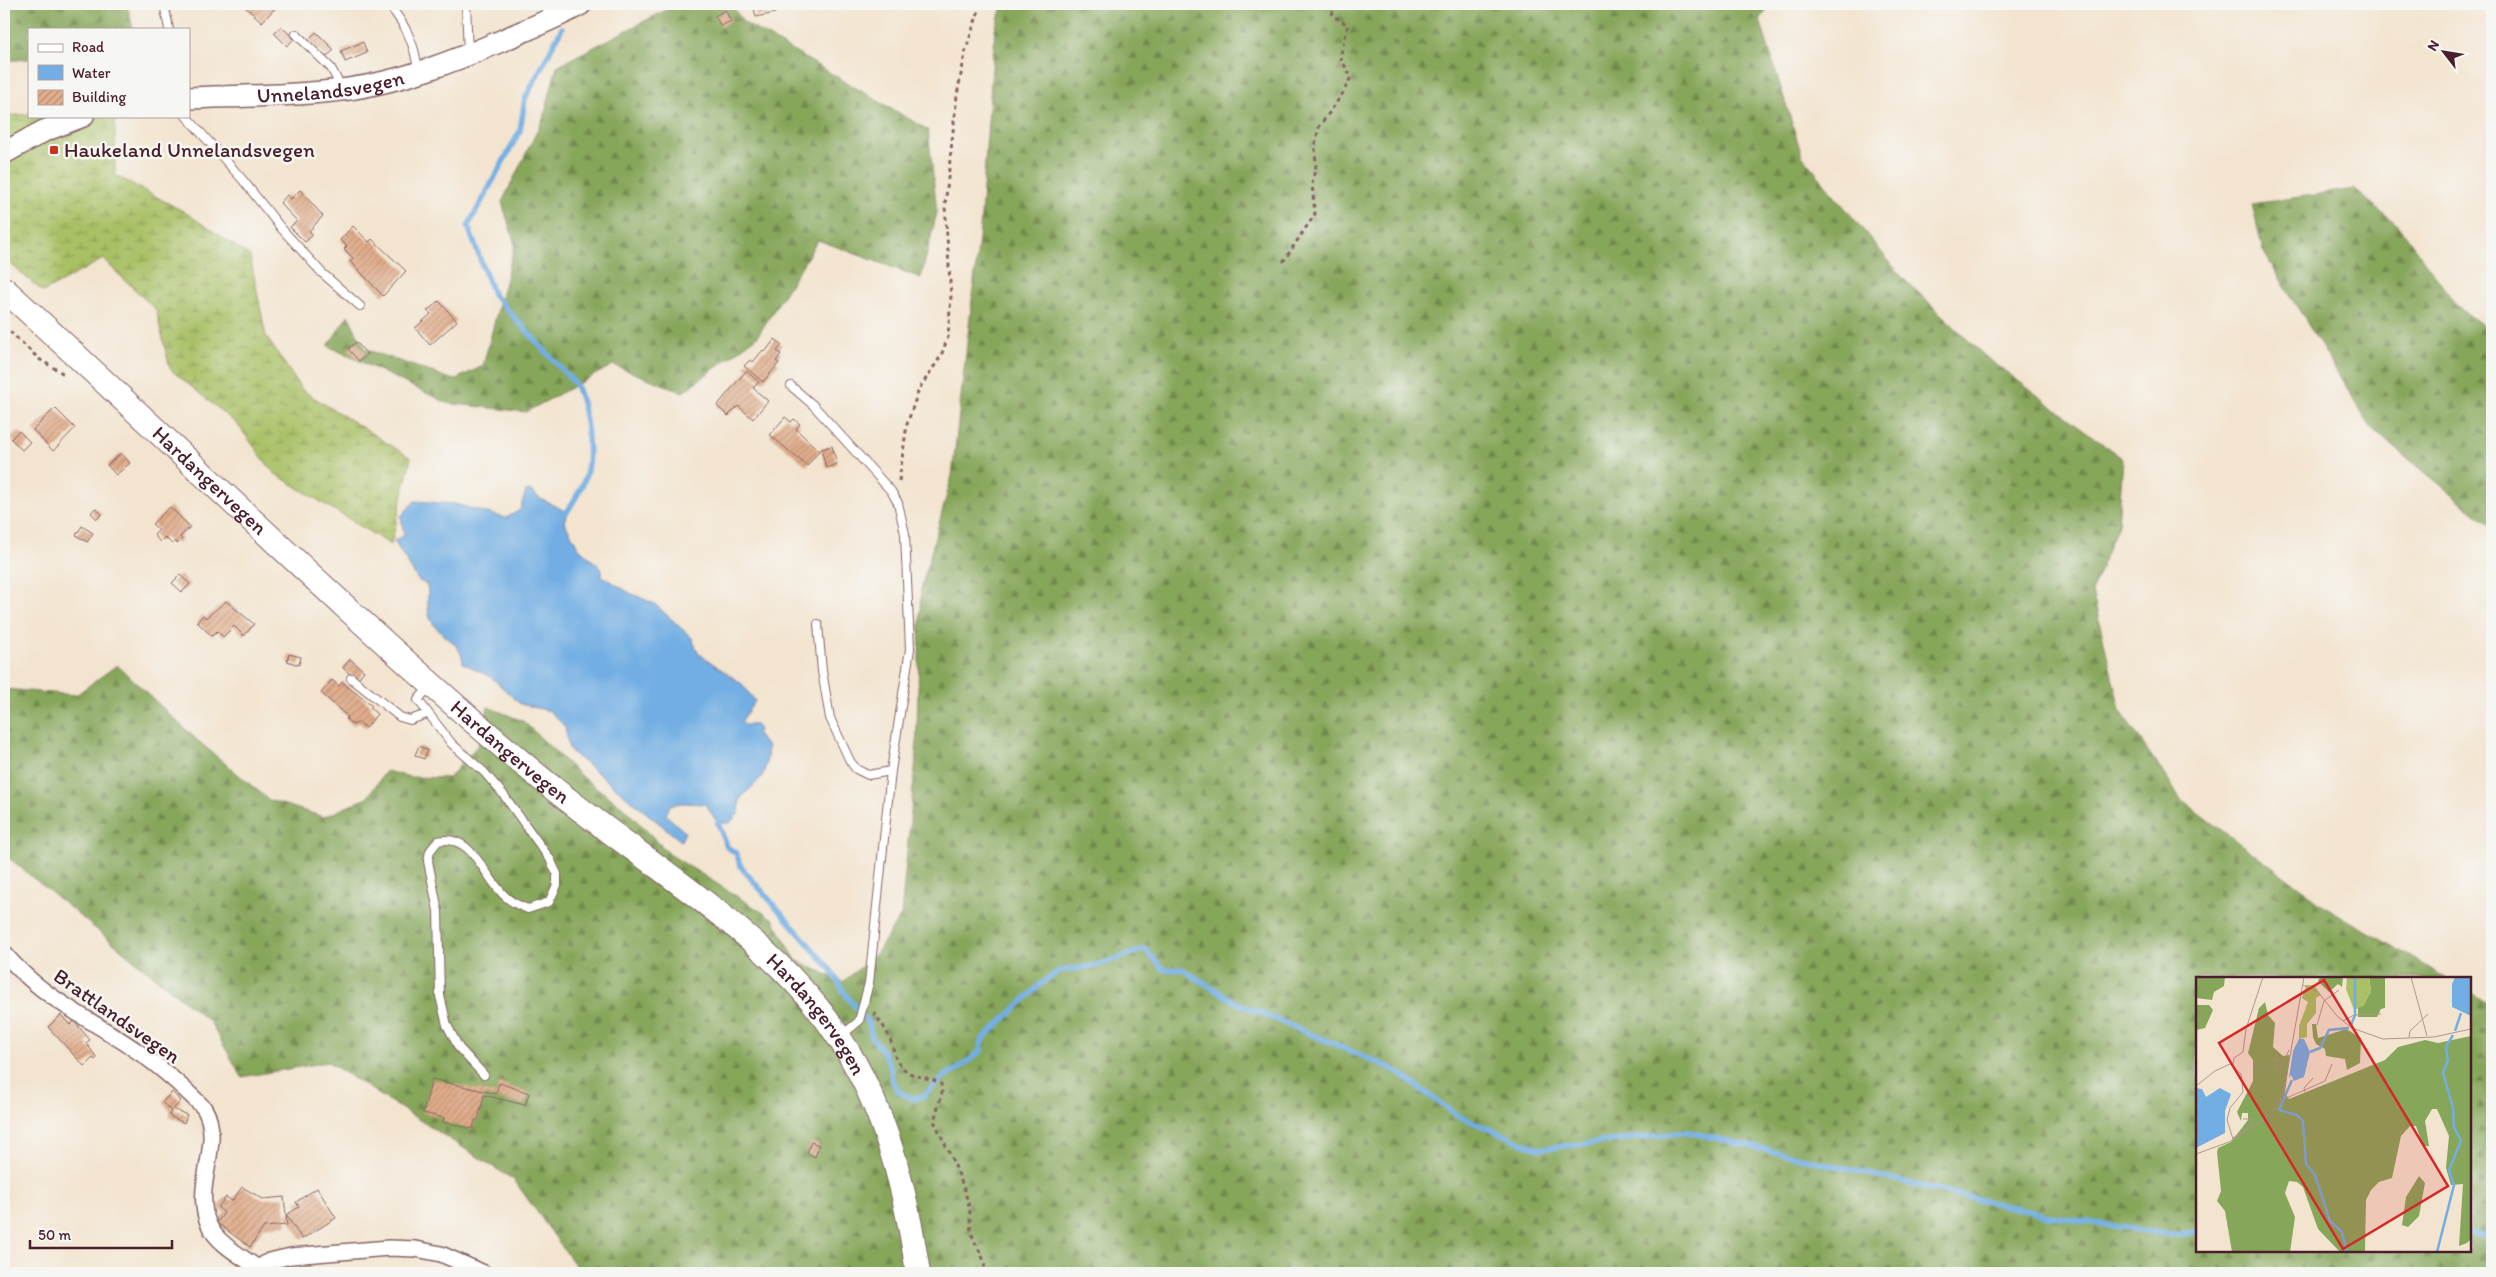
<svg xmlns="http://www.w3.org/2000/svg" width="2496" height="1277" viewBox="0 0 2496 1277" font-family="Itim,sans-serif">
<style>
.forest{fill:url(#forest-firs);stroke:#686242}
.wetland{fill:url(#wetland-marsh);stroke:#7a7048}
.water{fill:#72aee3;stroke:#5e6687}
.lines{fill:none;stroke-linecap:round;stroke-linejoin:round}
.stream{stroke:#72aee3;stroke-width:5.5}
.building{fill:url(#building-hatch)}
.lane-casing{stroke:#856464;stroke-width:10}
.street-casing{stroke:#856464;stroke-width:18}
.secondary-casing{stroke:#856464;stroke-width:24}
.primary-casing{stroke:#856464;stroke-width:26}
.path{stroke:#856464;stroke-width:3;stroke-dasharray:4 4;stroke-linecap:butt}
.lane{stroke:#fff;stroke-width:8}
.street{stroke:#fff;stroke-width:15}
.secondary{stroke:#fff;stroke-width:21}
.primary{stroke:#fff;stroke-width:24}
.poi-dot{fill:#c8321e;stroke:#f6f6f2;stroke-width:2}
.labels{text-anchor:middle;stroke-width:5;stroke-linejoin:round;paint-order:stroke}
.street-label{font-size:21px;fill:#4a1f2b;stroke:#f6f6f2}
.poi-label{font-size:21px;fill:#4a1f2b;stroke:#f6f6f2;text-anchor:start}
.inset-river{fill:none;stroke:#72aee3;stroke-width:2.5}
.inset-road{fill:none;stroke:#af958d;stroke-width:1}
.view{fill:#d62828;fill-opacity:0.15;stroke:#d62828;stroke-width:2.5}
.inset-edge{fill:none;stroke:#4a1f2b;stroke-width:2.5}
</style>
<defs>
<pattern id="forest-firs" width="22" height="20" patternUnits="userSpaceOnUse" patternTransform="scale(1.25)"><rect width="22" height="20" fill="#86a65a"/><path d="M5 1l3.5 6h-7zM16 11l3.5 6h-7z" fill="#70874b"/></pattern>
<pattern id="wetland-marsh" width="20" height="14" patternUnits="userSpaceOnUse" patternTransform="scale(1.25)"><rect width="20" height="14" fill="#a9c065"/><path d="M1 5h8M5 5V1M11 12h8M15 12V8" fill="none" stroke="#8c9b53"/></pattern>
<pattern id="building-hatch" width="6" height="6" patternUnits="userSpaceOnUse" patternTransform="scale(1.25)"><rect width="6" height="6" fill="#e1ad8b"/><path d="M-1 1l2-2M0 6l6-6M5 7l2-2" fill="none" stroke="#b88c72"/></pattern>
</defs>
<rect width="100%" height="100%" fill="#f6f6f2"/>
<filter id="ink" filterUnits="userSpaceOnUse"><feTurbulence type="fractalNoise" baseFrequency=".02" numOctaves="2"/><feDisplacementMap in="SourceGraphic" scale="10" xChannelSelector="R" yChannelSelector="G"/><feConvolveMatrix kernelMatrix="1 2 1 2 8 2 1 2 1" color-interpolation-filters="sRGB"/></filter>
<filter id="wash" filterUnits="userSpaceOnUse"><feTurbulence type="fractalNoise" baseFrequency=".0096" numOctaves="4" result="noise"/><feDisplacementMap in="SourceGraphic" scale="20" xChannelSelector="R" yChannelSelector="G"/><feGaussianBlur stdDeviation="1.12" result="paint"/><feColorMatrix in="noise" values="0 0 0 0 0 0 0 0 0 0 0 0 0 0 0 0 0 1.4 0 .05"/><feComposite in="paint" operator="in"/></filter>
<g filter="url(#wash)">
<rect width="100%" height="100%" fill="#f3e4cf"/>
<path class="forest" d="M 4,4 L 127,4 L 133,29 L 29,29 L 29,59 L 4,61 Z
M 678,4 L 731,4 L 743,22 L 928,130 L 937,212 L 921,278 L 818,240 L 757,337 L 683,392 L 613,365 L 526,412 L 447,403 L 328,346 L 348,315 L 365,349 L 454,380 L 483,366 L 515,244 L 502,202 L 544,117 L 557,66 Z
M 1003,4 L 1770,4 L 1760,20 L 1802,156 L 1902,277 L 1986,357 L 2123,459 L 2118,524 L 2092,591 L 2120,710 L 2182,801 L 2326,907 L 2446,978 L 2197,978 L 2197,1251 L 2470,1251 L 2470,992 L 2492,1006 L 2492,1273 L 581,1273 L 514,1180 L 328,1062 L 242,1077 L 210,1022 L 4,854 L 4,689 L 76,695 L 117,665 L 197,740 L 269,800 L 324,817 L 367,798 L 386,771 L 410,777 L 449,778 L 478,745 L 488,707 L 523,721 L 582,777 L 623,807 L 671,855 L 773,919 L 796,960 L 843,982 L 877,953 L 901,915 L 916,758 L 921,589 L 952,476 L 980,229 L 995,29 Z
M 2354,189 L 2399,226 L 2457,306 L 2492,332 L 2492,527 L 2372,429 L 2263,251 L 2252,204 Z"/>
<path class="wetland" d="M 29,114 L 29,116 L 115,116 L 115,175 L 183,211 L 250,256 L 266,336 L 302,390 L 411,458 L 391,545 L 274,473 L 238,425 L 170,369 L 156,310 L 103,259 L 43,292 L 4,258 L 4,116 Z"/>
<path class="water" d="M 530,490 L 539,498 L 567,512 L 564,522 L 579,548 L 602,569 L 602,576 L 630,593 L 655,604 L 692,638 L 698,653 L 742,684 L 755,701 L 741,722 L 745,725 L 756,725 L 759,730 L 757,735 L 768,747 C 766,780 761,777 740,799 L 739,813 L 730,823 L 718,823 L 705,804 L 682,803 L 670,805 L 666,815 L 685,832 L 681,841 L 569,750 L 565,727 L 550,711 L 520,704 L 491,677 L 463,663 C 462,642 440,637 431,620 C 426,612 429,595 427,585 L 418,580 L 394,541 L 404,535 L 401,516 L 415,501 L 455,504 L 506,518 L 520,510 L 526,491 Z"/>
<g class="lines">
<path class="stream" d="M 562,28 L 525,99 L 520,131 L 468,226 L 493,294 L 576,385 C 586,408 594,456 584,481 C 580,492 573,502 567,512
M 718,823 L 727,847 L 736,853 L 741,867 L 831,970 L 845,994 L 869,1024 L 872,1038 L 881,1048 L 891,1068 L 892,1080 L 898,1091 L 913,1099 L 923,1096 L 946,1075 L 958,1069 L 981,1051 L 982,1040 L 1042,983 L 1059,971 L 1099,965 L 1145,949 L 1164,970 L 1182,969 L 1235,1002 L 1393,1069 L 1458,1116 L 1538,1149 L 1689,1132 L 2049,1216 L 2178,1236 L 2197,1231
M 2470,1233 L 2492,1240"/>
</g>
<g id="blocks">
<path class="building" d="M 242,4 L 279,4 L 262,22 Z
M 753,4 L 774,4 L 775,13 L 756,17 Z
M 725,10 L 731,21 L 721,26 L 715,16 Z
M 281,26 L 294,39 L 287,46 L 274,33 Z
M 316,32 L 334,50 L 326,57 L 308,40 Z
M 363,42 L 367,53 L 345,62 L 341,51 Z
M 300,190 L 323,216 L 309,231 L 313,235 L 305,242 L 290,227 L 297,221 L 280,203 L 287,195 L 291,199 Z
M 353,226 L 369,242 L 372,239 L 406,271 L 383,296 L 350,261 L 353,258 L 344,249 L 347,246 L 340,240 Z
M 439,301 L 457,321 L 430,345 L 415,328 L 431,314 L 427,311 Z
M 775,339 L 782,345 L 777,351 L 781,354 L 776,361 L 779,363 L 763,382 L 744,366 L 750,360 L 753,362 L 763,350 L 765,352 Z
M 356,342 L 367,354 L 359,361 L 348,349 Z
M 746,371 L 759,382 L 753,388 L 768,401 L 753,419 L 738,406 L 728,416 L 717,406 Z
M 55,408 L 75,428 L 53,451 L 33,430 Z
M 785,417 L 791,422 L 794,419 L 800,424 L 796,429 L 819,451 L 807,466 L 770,435 Z
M 19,431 L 30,442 L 22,450 L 11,439 Z
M 832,446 L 837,464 L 826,468 L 821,449 Z
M 121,453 L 130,463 L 116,475 L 107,465 Z
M 170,507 L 190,527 L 180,537 L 182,539 L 177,544 L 175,541 L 172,544 L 165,537 L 160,542 L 154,535 L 159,530 L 152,524 Z
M 95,508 L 102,514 L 97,519 L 91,513 Z
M 82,526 L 93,533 L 87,542 L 76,535 Z
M 180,575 L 190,584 L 182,592 L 172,583 Z
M 226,601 L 254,624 L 244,636 L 234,626 L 223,637 L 217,631 L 212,636 L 197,622 L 203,615 L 206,618 Z
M 289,654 L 301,657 L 299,665 L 287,661 Z
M 350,659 L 364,671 L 357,680 L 343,668 Z
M 332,680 L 339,686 L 342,682 L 372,706 L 370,708 L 377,714 L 366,728 L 359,722 L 353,725 L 346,719 L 348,717 L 321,693 Z
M 419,746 L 428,750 L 424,759 L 415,755 Z
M 61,1015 L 70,1025 L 74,1021 L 90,1040 L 86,1043 L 97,1058 L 95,1060 L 93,1058 L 84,1066 L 48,1027 Z
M 432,1079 L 496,1094 L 499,1083 L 529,1093 L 525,1105 L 484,1095 L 478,1120 L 475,1120 L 473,1129 L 443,1122 L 444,1118 L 423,1113 Z
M 172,1092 L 181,1101 L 173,1109 L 187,1115 L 184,1123 L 169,1116 L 171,1111 L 162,1102 Z
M 811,1142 L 819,1145 L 815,1157 L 807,1153 Z
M 242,1187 L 263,1199 L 284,1197 L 287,1225 L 264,1227 L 250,1247 L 217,1223 L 224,1213 L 218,1207 L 226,1197 L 232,1201 Z
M 317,1188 L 336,1218 L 302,1239 L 286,1215 L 299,1207 L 296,1202 Z"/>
</g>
</g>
<g filter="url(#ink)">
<use href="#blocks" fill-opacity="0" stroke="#856464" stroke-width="1"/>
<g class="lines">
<g class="lane-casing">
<path id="lane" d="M 164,4 L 169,29
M 388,4 C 406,25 415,44 418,71
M 466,4 L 468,53
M 296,34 L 331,68 L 341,87
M 186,116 L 242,179 L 281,228 L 322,273 L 360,306
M 791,386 L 813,405 L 891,491 L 898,503 L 905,534 L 910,649 L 891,771 L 869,983 L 859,1021 L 841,1036
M 818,624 L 822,671 L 830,718 L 850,761 L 856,769 L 868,775 L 891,771
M 351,678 L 400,717 L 410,720 L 427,714
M 429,687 L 418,700 L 452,744 L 484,772 L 503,794 L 550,859 L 557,874 L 557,885 L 549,902 L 528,909 C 520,906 513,903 507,898 C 484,879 474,833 438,841 L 430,851 L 428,861 L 438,911 L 440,996 L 447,1025 L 459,1048 L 484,1075"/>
</g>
<g class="street-casing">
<path id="street" d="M 4,953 C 45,1001 87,1016 137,1051 C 161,1067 184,1088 204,1108 C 225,1143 191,1186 209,1225 C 217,1244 243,1257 258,1268
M 256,1273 L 258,1268 L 269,1261 L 291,1256 L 389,1248 L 416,1249 L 441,1254 L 484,1273"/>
</g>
<g class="secondary-casing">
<g id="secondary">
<path id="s1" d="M 189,98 C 242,96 296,96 349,89 C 402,81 452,62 501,41 C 528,29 556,18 581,4"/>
<path d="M 4,153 L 44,131 L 83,116"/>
</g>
</g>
<g class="primary-casing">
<g id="primary">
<path id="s2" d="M 4,289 C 172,442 334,603 508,751 C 553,790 601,825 650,861 C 719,912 793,966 840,1039 C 886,1109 906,1191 918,1273"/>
</g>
</g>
<path class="path" d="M 1283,262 L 1315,214 L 1312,184 L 1316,165 L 1315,145 L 1319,127 L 1343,93 L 1351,77 L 1340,57 L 1348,25 L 1332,15 L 1335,4
M 4,326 L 39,359 L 64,374
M 899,481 L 907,424 L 919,389 L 941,356 L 948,337 L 951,296 L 945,206 L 957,95 L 966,49 L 981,4
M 874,1012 C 879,1021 887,1030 890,1039 C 896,1055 892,1060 908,1072 C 917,1078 931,1077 941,1084 L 942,1093 L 934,1121 C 946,1146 963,1179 969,1207 C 971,1216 969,1225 972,1234 C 975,1248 987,1256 984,1273"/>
<use href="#lane" class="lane"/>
<use href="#street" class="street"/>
<use href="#secondary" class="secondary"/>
<use href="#primary" class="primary"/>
</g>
</g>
<rect class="poi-dot" x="49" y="145" width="10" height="10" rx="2.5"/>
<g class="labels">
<g class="street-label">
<text dy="7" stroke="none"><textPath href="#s1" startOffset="142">Unnelandsvegen</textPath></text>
<text dy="7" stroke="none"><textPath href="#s2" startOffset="281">Hardangervegen</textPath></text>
<text dy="7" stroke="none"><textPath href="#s2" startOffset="686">Hardangervegen</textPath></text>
<text transform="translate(117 1016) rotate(35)" y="7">Brattlandsvegen</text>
<text dy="7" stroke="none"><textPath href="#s2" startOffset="1091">Hardangervegen</textPath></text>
</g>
<g class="poi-label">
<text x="64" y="157">Haukeland Unnelandsvegen</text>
</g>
</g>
<g transform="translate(2196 977)">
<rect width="275" height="275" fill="#f3e4cf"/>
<path d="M 0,0 L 29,0 L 28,9 L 18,15 L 16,23 L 0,21 ZM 124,0 L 147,0 L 146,10 L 142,7 L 133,15 L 122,4 ZM 173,0 L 189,0 L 189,31 L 185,32 L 181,40 L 162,40 L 162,29 L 167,29 L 175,14 ZM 69,25 L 72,38 L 79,46 L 77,70 L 87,79 L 94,78 L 89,116 L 93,122 L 189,83 L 202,70 L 229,63 L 242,66 L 275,59 L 275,262 L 271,266 L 263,269 L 267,207 L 255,208 L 250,191 L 253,159 L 241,132 L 236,132 L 229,144 L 233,169 L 227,169 L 220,149 L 214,149 L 205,159 L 196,201 L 183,205 L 175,213 L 170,223 L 169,275 L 144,275 L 122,252 L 107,210 L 101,205 L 93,204 L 89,216 L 99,240 L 94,275 L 36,275 L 29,234 L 21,224 L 25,214 L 21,175 L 22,171 L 35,165 L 52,143 L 52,136 L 46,136 L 45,144 L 41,135 L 57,104 L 57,83 L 52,76 L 63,31 ZM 0,28 L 13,28 L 17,33 L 9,51 L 0,53 ZM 116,47 L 120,47 L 122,61 L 150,52 L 165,61 L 164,86 L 151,93 L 149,82 L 130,79 L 129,72 L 120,67 L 117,60 ZM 223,199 L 229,206 L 223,239 L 212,250 L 206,248 L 210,220 Z" fill="#86a65a"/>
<path d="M 151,0 L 173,0 L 175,14 L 167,29 L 158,33 L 150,12 ZM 110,8 L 118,8 L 125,18 L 120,21 L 120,36 L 111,47 L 111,60 L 103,62 L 103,49 L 112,25 L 106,21 Z" fill="#a9c065"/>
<path d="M 259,0 L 275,0 L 275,39 L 256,30 L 256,7 ZM 103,62 L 108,62 L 114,75 L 108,100 L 98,104 L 95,98 L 93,101 L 97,74 ZM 0,111 L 6,112 L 10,120 L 24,111 L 35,117 L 29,134 L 29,156 L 0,171 Z" fill="#72aee3"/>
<path class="inset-river" d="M 155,48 L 159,38 L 159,0M 259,54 L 265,36M 114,75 L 124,71 L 133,53 L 153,51M 96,103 L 83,133 L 101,138 L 107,144 L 110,187 L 119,198 L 134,244 L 146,255 L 151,275M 241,275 L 258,208 L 253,193 L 265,164 L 258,150 L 257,131 L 247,96 L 252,83 L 250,70 L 257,58"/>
<path class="inset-road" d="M 215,0 L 231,59M 107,8 L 122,15 L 141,39 L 156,51 L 187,62 L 238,60 L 275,52M 147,44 L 158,38 L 185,37M 121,48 L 128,24 L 143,13M 213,60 L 214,54 L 232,37M 37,87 L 38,81 L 47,75 L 50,52 L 67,0M 64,96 L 80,81 L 80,92 L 84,92 L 93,73M 0,109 L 19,94 L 34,87 L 45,97 L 47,115 L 34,131 L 31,143 L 37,162M 109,115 L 108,111 L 117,101M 84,124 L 129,104 L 136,87M 37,161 L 53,150 L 57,142 L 47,142M 0,177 L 33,165 L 67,143 L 81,129 L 88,113 L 108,0"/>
<path class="view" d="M 128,3 L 252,209 L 147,272 L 23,66 Z"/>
<rect width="275" height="275" class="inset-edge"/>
</g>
<rect width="2496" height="1277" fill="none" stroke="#f6f6f2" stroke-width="20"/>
<rect x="28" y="28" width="162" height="90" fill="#f6f6f2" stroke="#b1a0a2"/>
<rect x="38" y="44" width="25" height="8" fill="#ffffff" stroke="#b1a0a2"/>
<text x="72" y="52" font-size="15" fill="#4a1f2b">Road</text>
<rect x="38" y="65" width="25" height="15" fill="#72aee3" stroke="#b1a0a2"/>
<text x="72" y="78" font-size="15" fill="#4a1f2b">Water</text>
<rect x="38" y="90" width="25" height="15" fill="url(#building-hatch)" stroke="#b1a0a2"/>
<text x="72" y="102" font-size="15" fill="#4a1f2b">Building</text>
<g transform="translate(2444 52) rotate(301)" stroke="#f6f6f2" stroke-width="4" paint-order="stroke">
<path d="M0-4L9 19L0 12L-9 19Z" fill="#4a1f2b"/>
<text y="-8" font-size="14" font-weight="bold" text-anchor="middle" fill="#4a1f2b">N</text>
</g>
<path d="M30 1240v8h142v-8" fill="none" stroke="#4a1f2b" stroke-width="2.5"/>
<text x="38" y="1240" font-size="15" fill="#4a1f2b" stroke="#f6f6f2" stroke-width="4" paint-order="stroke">50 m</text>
</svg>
